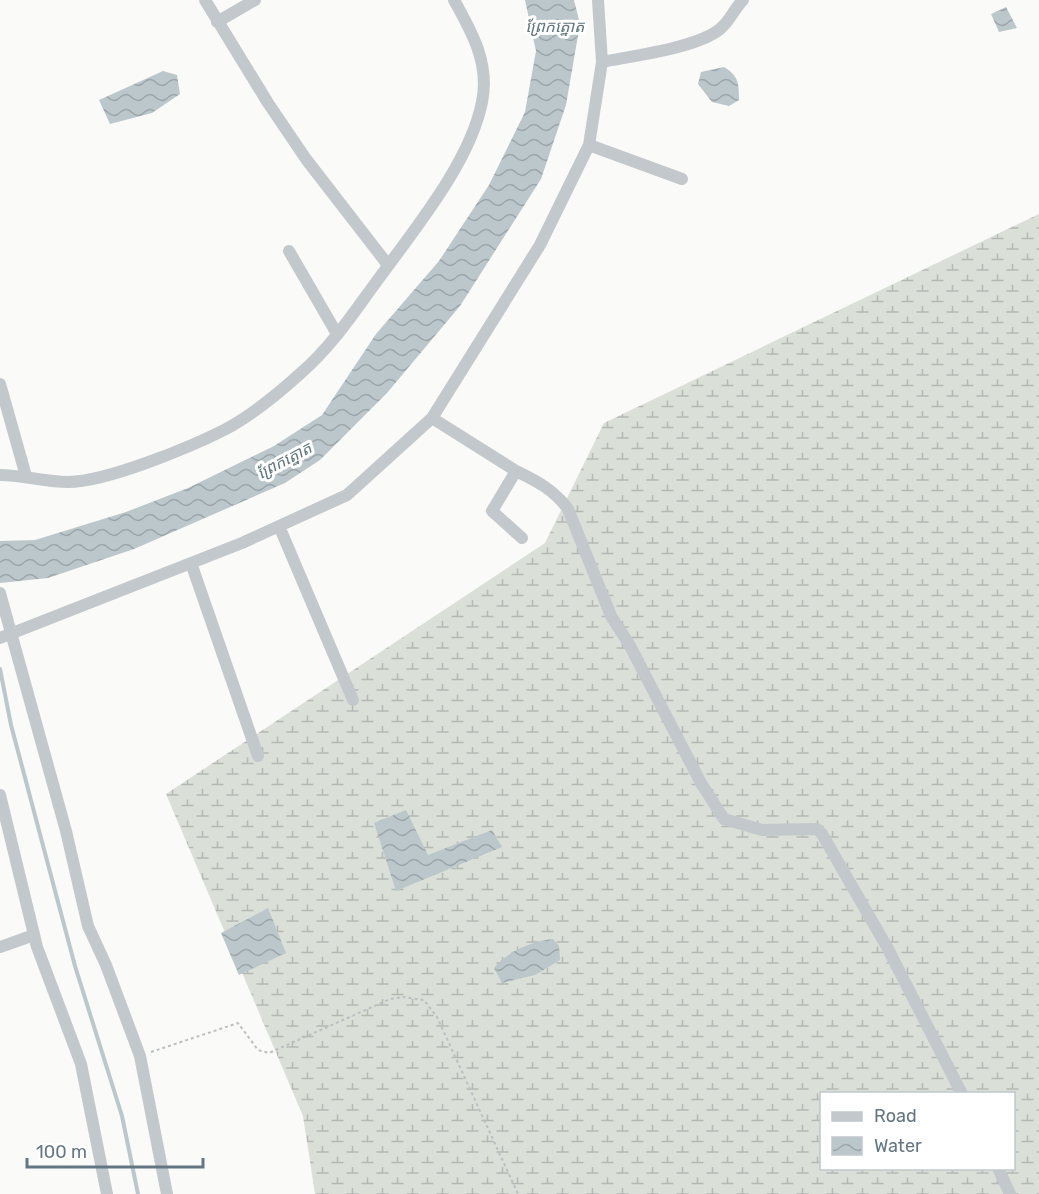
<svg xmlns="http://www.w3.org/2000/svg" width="1039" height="1194" viewBox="0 0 1039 1194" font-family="Rubik,'Noto Sans Khmer',sans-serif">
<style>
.wetland{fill:url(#wetland-marsh);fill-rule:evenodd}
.water{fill:url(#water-waves)}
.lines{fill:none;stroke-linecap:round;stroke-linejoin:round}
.stream{stroke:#bbc7cb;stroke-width:4}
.path{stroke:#bbbfc2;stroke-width:2;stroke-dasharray:3 3;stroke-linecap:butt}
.minor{stroke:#c3c8cc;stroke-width:12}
.labels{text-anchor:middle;stroke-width:6;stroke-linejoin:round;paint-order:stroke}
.water-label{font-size:16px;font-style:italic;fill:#60757c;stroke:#fff}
</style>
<defs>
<pattern id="wetland-marsh" width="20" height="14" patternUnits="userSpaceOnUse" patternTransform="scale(1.5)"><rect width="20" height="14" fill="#dadfd7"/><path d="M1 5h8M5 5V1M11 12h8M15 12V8" fill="none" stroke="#b4b9b4"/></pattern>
<pattern id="water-waves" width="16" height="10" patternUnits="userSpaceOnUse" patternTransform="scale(1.5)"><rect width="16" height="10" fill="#bbc7cb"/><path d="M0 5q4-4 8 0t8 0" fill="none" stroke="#9ca6aa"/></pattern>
</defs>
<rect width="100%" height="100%" fill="#fafaf8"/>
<path class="wetland" d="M 1039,214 L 1039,1194 L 315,1194 L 303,1116 L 166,794 L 545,543 L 604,423 ZM 822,1094 L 1014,1094 L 1014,1168 L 822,1168 Z"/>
<path class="water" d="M 525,0 L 574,0 L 580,24 L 566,105 L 541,179 L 460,306 L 387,393 L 320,460 L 285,483 L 134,549 L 48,578 L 0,583 L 0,541 L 35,540 L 126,512 L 188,488 L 274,446 L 322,415 L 376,334 L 439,261 L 489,185 L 525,112 L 536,51 Z
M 1006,7 L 1017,28 L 999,32 L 991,14 Z
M 724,67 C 739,76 739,84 739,100 L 729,106 L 712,102 L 698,84 L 701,72 Z
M 163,71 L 177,75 L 180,94 L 152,113 L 110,124 L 99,100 Z
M 406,810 L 428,855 L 492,830 L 502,847 L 396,891 L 374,823 Z
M 268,908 L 286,953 L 239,975 L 221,933 Z
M 553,939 L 559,946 L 560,960 L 535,975 L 502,983 L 494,968 C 506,952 533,941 553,939 Z"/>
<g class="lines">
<path class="stream" d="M 0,669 L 11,725 L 75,966 L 122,1116 L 138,1194"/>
<path class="path" d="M 151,1052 L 238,1023 L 258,1050 L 269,1053 L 390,999 L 403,997 L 424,1000 L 437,1017 L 518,1194"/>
<path class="minor" d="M 205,0 L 268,103 L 306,159 L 388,265
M 217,22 L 255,0
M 602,62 C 632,56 697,48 720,29 C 730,21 734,9 743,0
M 589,145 L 682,179
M 289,251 L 337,334
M 0,384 L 26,476
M 432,418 L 516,471 L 492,511 L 522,538
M 516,471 C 537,481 554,490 568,509 L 611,616 L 629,644 L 701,783 L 724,819 L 762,830 L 817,829 L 822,834 L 887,947 L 962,1094
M 0,475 C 23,475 45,482 68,482 C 106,482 191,447 226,429 C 252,415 280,392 302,372 C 332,346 354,312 377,281 C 413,231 470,163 482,102 C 490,64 472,32 454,0
M 279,526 L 353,700
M 191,563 L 258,756
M 0,593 L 66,831 L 88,926 L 106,965 L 140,1056 L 167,1194
M 0,638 L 242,543 L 347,495 L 432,418 L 540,245 L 589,145 L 602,62 L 598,0
M 0,795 L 37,947 L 81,1064 L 107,1194
M 0,947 L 34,935
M 998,1168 L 1010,1194"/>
</g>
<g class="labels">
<g class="water-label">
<text x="555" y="32">ព្រែកត្នោត</text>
<text transform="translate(284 460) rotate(-28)" y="6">ព្រែកត្នោត</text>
</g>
</g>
<rect x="820" y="1092" width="195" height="78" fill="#ffffff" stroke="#c1c8cd" stroke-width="1.5"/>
<rect x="832" y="1112" width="30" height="9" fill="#c3c8cc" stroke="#c1c8cd" stroke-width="1.5"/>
<text x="874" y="1122" font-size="18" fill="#657683">Road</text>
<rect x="832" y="1137" width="30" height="18" fill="url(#water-waves)" stroke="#c1c8cd" stroke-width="1.5"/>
<text x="874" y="1152" font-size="18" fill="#657683">Water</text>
<path d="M27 1158v9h176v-9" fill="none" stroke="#657683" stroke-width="3"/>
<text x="36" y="1158" font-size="18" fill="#657683" stroke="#ffffff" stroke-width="4.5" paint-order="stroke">100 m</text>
</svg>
